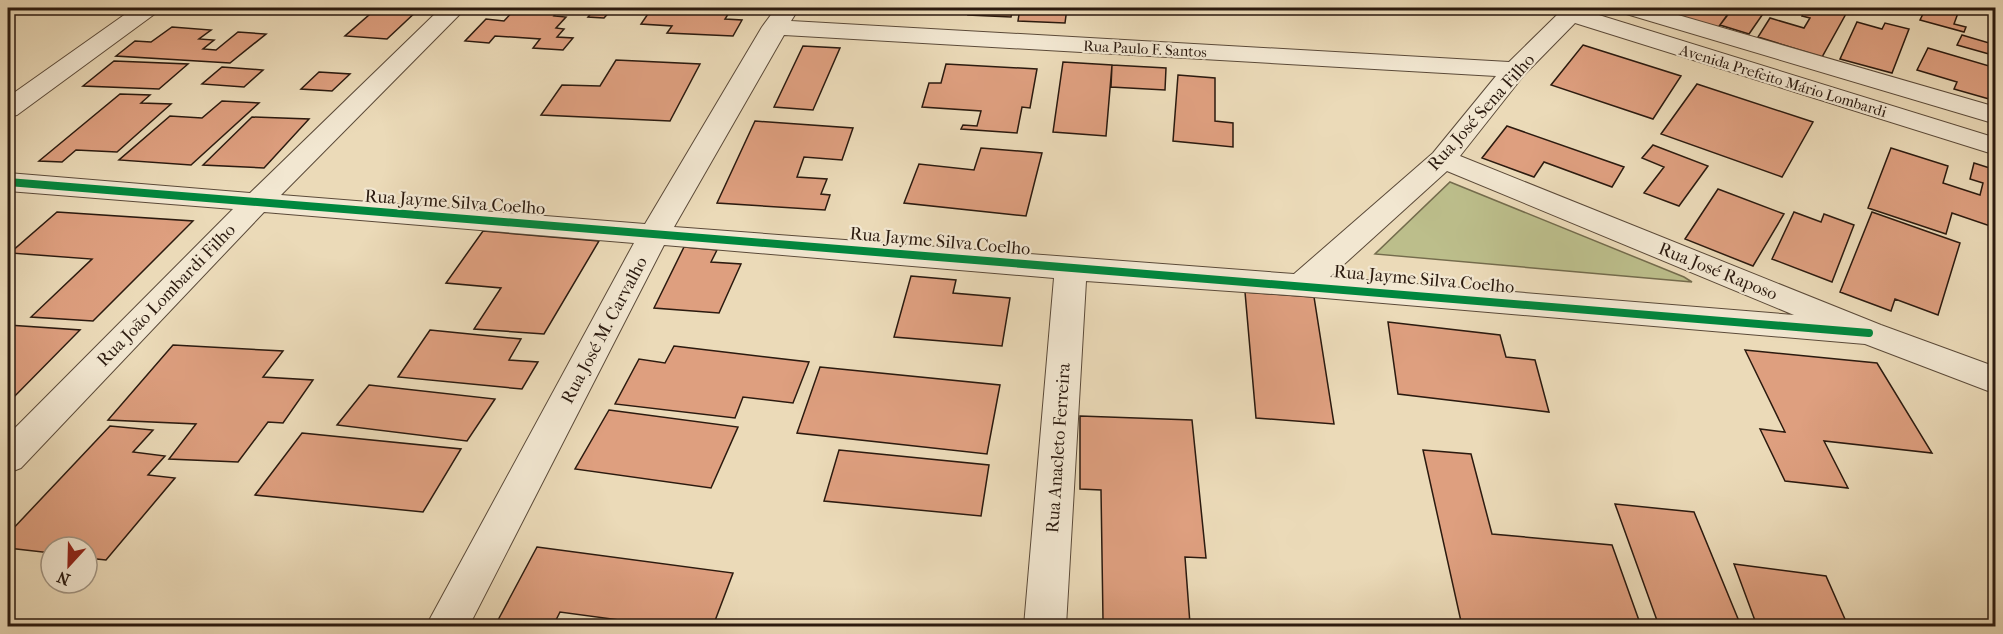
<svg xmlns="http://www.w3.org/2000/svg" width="2003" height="634" viewBox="0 0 2003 634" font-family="'IM FELL French Canon',serif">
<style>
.green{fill:#bcbe8b;stroke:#746c4d;stroke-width:1.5}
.building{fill:#de9f7f;stroke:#2b1a0f;stroke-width:1.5}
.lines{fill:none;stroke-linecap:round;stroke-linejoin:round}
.minor-casing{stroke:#5b4a39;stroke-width:2}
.minor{fill:#f2e7d1;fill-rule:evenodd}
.cycleway-casing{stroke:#f2e7d1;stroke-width:12}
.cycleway{stroke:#00873e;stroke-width:8}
.labels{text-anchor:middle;stroke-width:4.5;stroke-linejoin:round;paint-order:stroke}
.far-street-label{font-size:15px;fill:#2b1a0f;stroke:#f2e7d1}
.street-label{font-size:18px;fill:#2b1a0f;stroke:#f2e7d1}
</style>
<rect width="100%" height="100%" fill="#ebdab8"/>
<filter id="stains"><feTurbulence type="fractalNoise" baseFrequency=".00333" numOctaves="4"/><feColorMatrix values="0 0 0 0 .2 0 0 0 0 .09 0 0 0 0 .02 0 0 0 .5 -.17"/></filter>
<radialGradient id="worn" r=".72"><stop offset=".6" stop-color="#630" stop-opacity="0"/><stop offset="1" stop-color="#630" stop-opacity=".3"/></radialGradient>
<path class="green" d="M 1450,182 L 1684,277 L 1692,282 L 1375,254 Z"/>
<path class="building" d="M 377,8 L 420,8 L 387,39 L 345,36 Z
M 516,8 L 561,8 L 554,16 L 566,17 L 556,28 L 564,29 L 557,37 L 573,38 L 563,50 L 533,48 L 540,39 L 495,36 L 489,43 L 465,41 L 486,19 L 504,21 Z
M 596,8 L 613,8 L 604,18 L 588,17 Z
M 652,8 L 732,8 L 725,19 L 742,20 L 733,36 L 667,33 L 672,26 L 641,24 Z
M 970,8 L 1013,8 L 1011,17 L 968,15 Z
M 1020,8 L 1067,8 L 1065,23 L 1018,21 Z
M 1647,8 L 1720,8 L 1717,11 L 1728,14 L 1717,29 Z
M 1733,8 L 1767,8 L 1749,34 L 1720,25 Z
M 1807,8 L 1832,8 L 1847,12 L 1822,57 L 1758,37 L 1770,18 L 1804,28 L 1810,18 L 1802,16 Z
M 1926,8 L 1940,8 L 1958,13 L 1954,24 L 1966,27 L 1964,32 L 1920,20 Z
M 1857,22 L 1882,29 L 1885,23 L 1909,29 L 1892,73 L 1840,59 Z
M 172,27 L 211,30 L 199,39 L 214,40 L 203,49 L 216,50 L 238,32 L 266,34 L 230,63 L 116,56 L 135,41 L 151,42 Z
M 1962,35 L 1996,45 L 1996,56 L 1957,45 Z
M 1583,45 L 1681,76 L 1653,119 L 1551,85 Z
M 803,46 L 840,48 L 813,110 L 774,107 Z
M 1928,48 L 1996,68 L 1996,101 L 1954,89 L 1957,82 L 1917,70 Z
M 616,60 L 700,64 L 670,121 L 541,115 L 562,85 L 600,86 Z
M 114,61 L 188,64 L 159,89 L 83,86 Z
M 1063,62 L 1112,65 L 1106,136 L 1053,132 Z
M 946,64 L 1037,69 L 1030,108 L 1022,107 L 1017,133 L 961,129 L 963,125 L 977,126 L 981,111 L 922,107 L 929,83 L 941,83 Z
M 1112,65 L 1166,68 L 1165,90 L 1111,87 Z
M 222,67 L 263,70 L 244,87 L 202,84 Z
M 319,72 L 350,74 L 332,91 L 301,89 Z
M 1178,75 L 1215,78 L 1215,121 L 1233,123 L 1233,147 L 1173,141 Z
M 1697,84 L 1813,122 L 1782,177 L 1661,134 Z
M 120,94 L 150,95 L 141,103 L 171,104 L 117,152 L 76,150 L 62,162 L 39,161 Z
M 222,101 L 259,103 L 191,165 L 119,160 L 170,116 L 202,118 Z
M 252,117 L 309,119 L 264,168 L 203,165 Z
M 755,121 L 853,128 L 842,160 L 804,157 L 797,177 L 827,179 L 821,194 L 830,195 L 825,210 L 717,203 Z
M 1507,126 L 1624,167 L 1612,187 L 1544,162 L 1534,177 L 1482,158 Z
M 1653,145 L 1708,166 L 1679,206 L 1644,193 L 1664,167 L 1642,158 Z
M 981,148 L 1042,153 L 1026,216 L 904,203 L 919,164 L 974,170 Z
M 1891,148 L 1948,166 L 1943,183 L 1980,195 L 1983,183 L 1970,179 L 1974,163 L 1996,170 L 1996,228 L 1952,213 L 1946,234 L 1868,208 Z
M 1718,189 L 1784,214 L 1753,266 L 1685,239 Z
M 57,212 L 193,221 L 93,321 L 31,317 L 92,259 L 10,253 Z
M 1794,212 L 1821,222 L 1824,214 L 1854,225 L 1832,282 L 1772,259 Z
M 1872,212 L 1960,243 L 1938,315 L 1895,299 L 1891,311 L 1840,292 Z
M 483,231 L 599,241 L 544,334 L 474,329 L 501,288 L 446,283 Z
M 684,247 L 717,250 L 711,262 L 741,264 L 719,313 L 654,308 Z
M 911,276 L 956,280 L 953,293 L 1010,298 L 1002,346 L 894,337 Z
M 1245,292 L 1314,297 L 1334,424 L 1256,418 Z
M 1388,322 L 1500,335 L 1506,357 L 1535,360 L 1549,412 L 1398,394 Z
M 8,325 L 80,330 L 8,403 Z
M 430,330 L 521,339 L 509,360 L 538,362 L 522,389 L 398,377 Z
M 173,345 L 283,351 L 263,377 L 313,380 L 283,423 L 268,422 L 238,462 L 169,459 L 196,424 L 108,420 Z
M 674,346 L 809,362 L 793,403 L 743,397 L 735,418 L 615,404 L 639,359 L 665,363 Z
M 1745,350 L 1877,363 L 1932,453 L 1824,441 L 1848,488 L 1785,481 L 1760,429 L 1785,432 Z
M 820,367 L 1000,385 L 987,454 L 797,433 Z
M 369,385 L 495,399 L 467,441 L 337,425 Z
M 609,410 L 738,427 L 711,488 L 575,469 Z
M 1080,416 L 1192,420 L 1206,558 L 1185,557 L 1190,624 L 1103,620 L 1101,490 L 1080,489 Z
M 110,426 L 153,430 L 133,452 L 165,456 L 148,475 L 175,478 L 106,560 L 87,558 L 87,547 L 51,547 L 51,553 L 8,548 L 8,534 Z
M 302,433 L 461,449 L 423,512 L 255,495 Z
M 839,450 L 989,465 L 981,516 L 824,501 Z
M 1423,450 L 1471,454 L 1492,534 L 1612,545 L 1641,626 L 1462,626 Z
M 1615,504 L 1694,512 L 1741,626 L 1659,626 Z
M 537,547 L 733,573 L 713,626 L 640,626 L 642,623 L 560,612 L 553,626 L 498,620 Z
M 1734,564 L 1826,576 L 1848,626 L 1757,626 Z"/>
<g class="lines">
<g class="minor-casing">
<path id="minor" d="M 134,8 L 160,8 L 156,13 L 17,115 L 8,117 L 8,97 Z
M 441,8 L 466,8 L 281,195 L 645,224 L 762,27 L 776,8 L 796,8 L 798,10 L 791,21 L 1509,62 L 1564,8 L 1588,8 L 1586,11 L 1996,138 L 1996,155 L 1575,23 L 1524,75 L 1460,156 L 1881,325 L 1996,367 L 1996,394 L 1865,344 L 1301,296 L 1086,281 L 1066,626 L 1024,626 L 1054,278 L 664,245 L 469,626 L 426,626 L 634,243 L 264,212 L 21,468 L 8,473 L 8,435 L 233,209 L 8,191 L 8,173 L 250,193 ZM 784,35 L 1496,76 L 1433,153 L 1294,274 L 674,227 ZM 1447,171 L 1794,315 L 1330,277 Z
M 1619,8 L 1654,8 L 1996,107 L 1996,124 L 1623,13 Z"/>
</g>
<use href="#minor" class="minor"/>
<g class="cycleway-casing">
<path id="cycleway" d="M 8,182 C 628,233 1249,281 1869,333"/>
</g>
<use href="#cycleway" class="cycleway"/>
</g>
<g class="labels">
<g class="far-street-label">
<text transform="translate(1145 49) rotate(3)" y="5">Rua Paulo F. Santos</text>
<text transform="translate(1783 81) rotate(17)" y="5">Avenida Prefeito Mário Lombardi</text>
</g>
<g class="street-label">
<text transform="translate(1481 112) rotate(-48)" y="6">Rua José Sena Filho</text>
<text transform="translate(455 202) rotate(4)" y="6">Rua Jayme Silva Coelho</text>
<text transform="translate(940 241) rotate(5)" y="6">Rua Jayme Silva Coelho</text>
<text transform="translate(1718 271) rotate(22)" y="6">Rua José Raposo</text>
<text transform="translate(1424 279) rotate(5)" y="6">Rua Jayme Silva Coelho</text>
<text transform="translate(166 295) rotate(-46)" y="6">Rua João Lombardi Filho</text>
<text transform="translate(604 330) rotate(-62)" y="6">Rua José M. Carvalho</text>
<text transform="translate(1058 448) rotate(-86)" y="6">Rua Anacleto Ferreira</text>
</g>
</g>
<rect width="2003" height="634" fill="none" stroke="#ebdab8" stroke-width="30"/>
<rect x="9" y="9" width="1985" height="616" fill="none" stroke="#2b1a0f" stroke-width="3"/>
<rect x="15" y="15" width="1973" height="604" fill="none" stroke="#2b1a0f" stroke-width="1.5"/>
<g transform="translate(69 565) rotate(202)"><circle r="28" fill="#f2e7d1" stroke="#a29583" stroke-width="1.5"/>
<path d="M0-4.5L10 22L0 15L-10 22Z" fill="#8f2418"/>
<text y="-9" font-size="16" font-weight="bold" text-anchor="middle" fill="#2b1a0f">N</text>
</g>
<rect width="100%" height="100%" filter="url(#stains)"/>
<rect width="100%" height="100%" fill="url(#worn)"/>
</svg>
